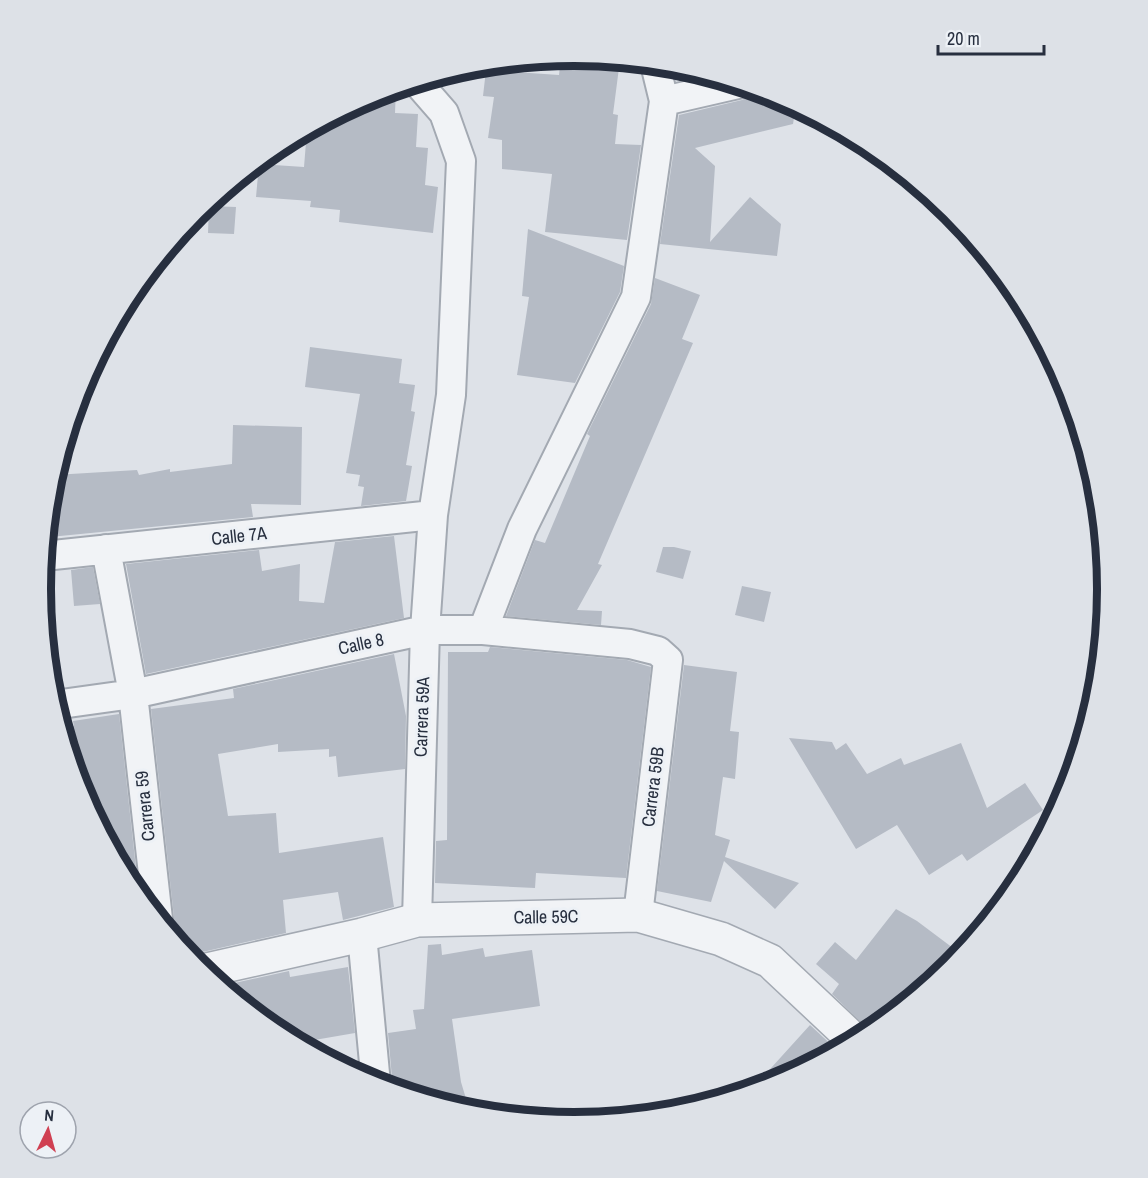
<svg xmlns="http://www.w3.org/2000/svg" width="1148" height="1178" viewBox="0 0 1148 1178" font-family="'Archivo Narrow',sans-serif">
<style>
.building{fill:#b5bbc5}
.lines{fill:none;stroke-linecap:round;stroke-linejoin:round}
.minor-casing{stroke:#a3a9b2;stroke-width:32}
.tertiary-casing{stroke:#a3a9b2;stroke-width:36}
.minor{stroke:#f1f3f6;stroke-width:28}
.tertiary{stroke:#f1f3f6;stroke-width:33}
.labels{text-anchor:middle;stroke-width:6;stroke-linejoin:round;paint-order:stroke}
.street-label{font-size:18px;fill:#272f3f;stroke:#edf1f6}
.rim{fill:none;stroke:#272f3f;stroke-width:8}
</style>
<rect width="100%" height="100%" fill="#dee2e8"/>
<path class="building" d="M 574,56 L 620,60 L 613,114 L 618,115 L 615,144 L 641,145 L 627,240 L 545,232 L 552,174 L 502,169 L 502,140 L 488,138 L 494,97 L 483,96 L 486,70 L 559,75 L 561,57 Z
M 678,66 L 706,74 L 679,81 Z
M 396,88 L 395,113 L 418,114 L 416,147 L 428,148 L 425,185 L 438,187 L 433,233 L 339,222 L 340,210 L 310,207 L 311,201 L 256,197 L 259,164 L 304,167 L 307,130 L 370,96 Z
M 754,89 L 778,96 L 792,103 L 795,112 L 793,124 L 695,148 L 715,166 L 710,242 L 750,197 L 781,224 L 777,256 L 660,244 L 679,115 L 742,100 L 750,96 Z
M 209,206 L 236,207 L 234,234 L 208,233 Z
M 528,229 L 624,266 L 620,292 L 575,383 L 517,375 L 529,297 L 522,296 Z
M 655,278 L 700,295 L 682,339 L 693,343 L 598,564 L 602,565 L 577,610 L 602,611 L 601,625 L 506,616 L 535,540 L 545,543 L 590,436 L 587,434 L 651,304 Z
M 310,347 L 402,359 L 399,383 L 415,385 L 411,411 L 415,412 L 406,465 L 412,466 L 406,501 L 361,506 L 364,487 L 358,486 L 360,475 L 346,473 L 360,394 L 305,387 Z
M 233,425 L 302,427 L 301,505 L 251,504 L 253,517 L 50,537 L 48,512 L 54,475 L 137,470 L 139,475 L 170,469 L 170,472 L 232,464 Z
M 394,536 L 404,618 L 146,674 L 126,564 L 259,550 L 262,571 L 300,564 L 299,601 L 324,603 L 335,542 Z
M 663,547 L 674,547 L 691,551 L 683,579 L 656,572 Z
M 93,567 L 100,604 L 74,606 L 71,570 Z
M 742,586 L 771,592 L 764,622 L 735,615 Z
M 490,647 L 627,660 L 651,667 L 626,878 L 536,873 L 535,888 L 435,883 L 436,841 L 447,840 L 448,652 L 488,652 Z
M 394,654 L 406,716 L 405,769 L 338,777 L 336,756 L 329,757 L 329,749 L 278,752 L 278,744 L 218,754 L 228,816 L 276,813 L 279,853 L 383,837 L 394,907 L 343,920 L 338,892 L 283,900 L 286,933 L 198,953 L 189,957 L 168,932 L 173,925 L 174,917 L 151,709 L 234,698 L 233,689 Z
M 684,665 L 737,672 L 730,731 L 739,732 L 735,779 L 723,777 L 715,835 L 730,840 L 725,857 L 799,883 L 775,909 L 724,861 L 711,902 L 657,891 Z
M 119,714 L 139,896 L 130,885 L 81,793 L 61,727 L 74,726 L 73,721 Z
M 789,738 L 832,742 L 836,750 L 846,743 L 867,774 L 901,758 L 904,765 L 961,743 L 987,808 L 1025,783 L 1043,810 L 967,861 L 962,854 L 929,875 L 897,825 L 856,849 Z
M 896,909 L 917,921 L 961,954 L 951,966 L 871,1032 L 832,994 L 839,984 L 816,964 L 835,942 L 856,960 Z
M 441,944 L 442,955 L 483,948 L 485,957 L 532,950 L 540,1006 L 452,1019 L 461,1082 L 470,1112 L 393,1089 L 388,1033 L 416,1029 L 413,1010 L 424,1009 L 428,945 Z
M 348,967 L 355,1033 L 297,1043 L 277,1032 L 221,986 L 289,971 L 290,977 Z
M 810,1025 L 837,1050 L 778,1082 L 751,1090 Z"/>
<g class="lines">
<g class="minor-casing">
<path id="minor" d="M 664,101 L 738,84
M 106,549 L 133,694 L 158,919
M 44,556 L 433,515
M 483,630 L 522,529 L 636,297 L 664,101 L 655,64
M 54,705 L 133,694 L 425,630 L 483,630 L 630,644 L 658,651 L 668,660 L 638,915
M 417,920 L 425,630 L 433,515 L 451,395 L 461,161 L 444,113 L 417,82
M 362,935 L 376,1084"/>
</g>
<g class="tertiary-casing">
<path id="tertiary" d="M 202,971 L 362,935 L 417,920 L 638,915 L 721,939 L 770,961 L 855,1041"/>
</g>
<use href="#minor" class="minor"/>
<use href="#tertiary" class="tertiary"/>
</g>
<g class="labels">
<g class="street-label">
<text transform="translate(239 536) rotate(-6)" y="6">Calle 7A</text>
<text transform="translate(361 644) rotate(-12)" y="6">Calle 8</text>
<text transform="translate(422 717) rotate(-88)" y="6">Carrera 59A</text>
<text transform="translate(653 787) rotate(-83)" y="6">Carrera 59B</text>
<text transform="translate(145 806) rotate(-96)" y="6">Carrera 59</text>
<text transform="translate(546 917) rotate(-1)" y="6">Calle 59C</text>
</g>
</g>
<path d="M0 0H1148V1178H0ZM51 589a523 523 0 1 1 1046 0a523 523 0 1 1-1046 0Z" fill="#dde1e7" fill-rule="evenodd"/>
<path class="rim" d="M51 589a523 523 0 1 1 1046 0a523 523 0 1 1-1046 0Z"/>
<g transform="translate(48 1130) rotate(5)"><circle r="28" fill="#edf1f6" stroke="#9ea3ad" stroke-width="1.5"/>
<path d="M0-4.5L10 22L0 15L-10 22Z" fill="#d04052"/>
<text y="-9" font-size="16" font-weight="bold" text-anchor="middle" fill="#272f3f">N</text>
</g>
<path d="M938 45v9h106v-9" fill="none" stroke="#272f3f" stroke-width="3"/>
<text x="947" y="45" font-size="18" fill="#272f3f" stroke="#edf1f6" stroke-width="4.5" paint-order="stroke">20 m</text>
</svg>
